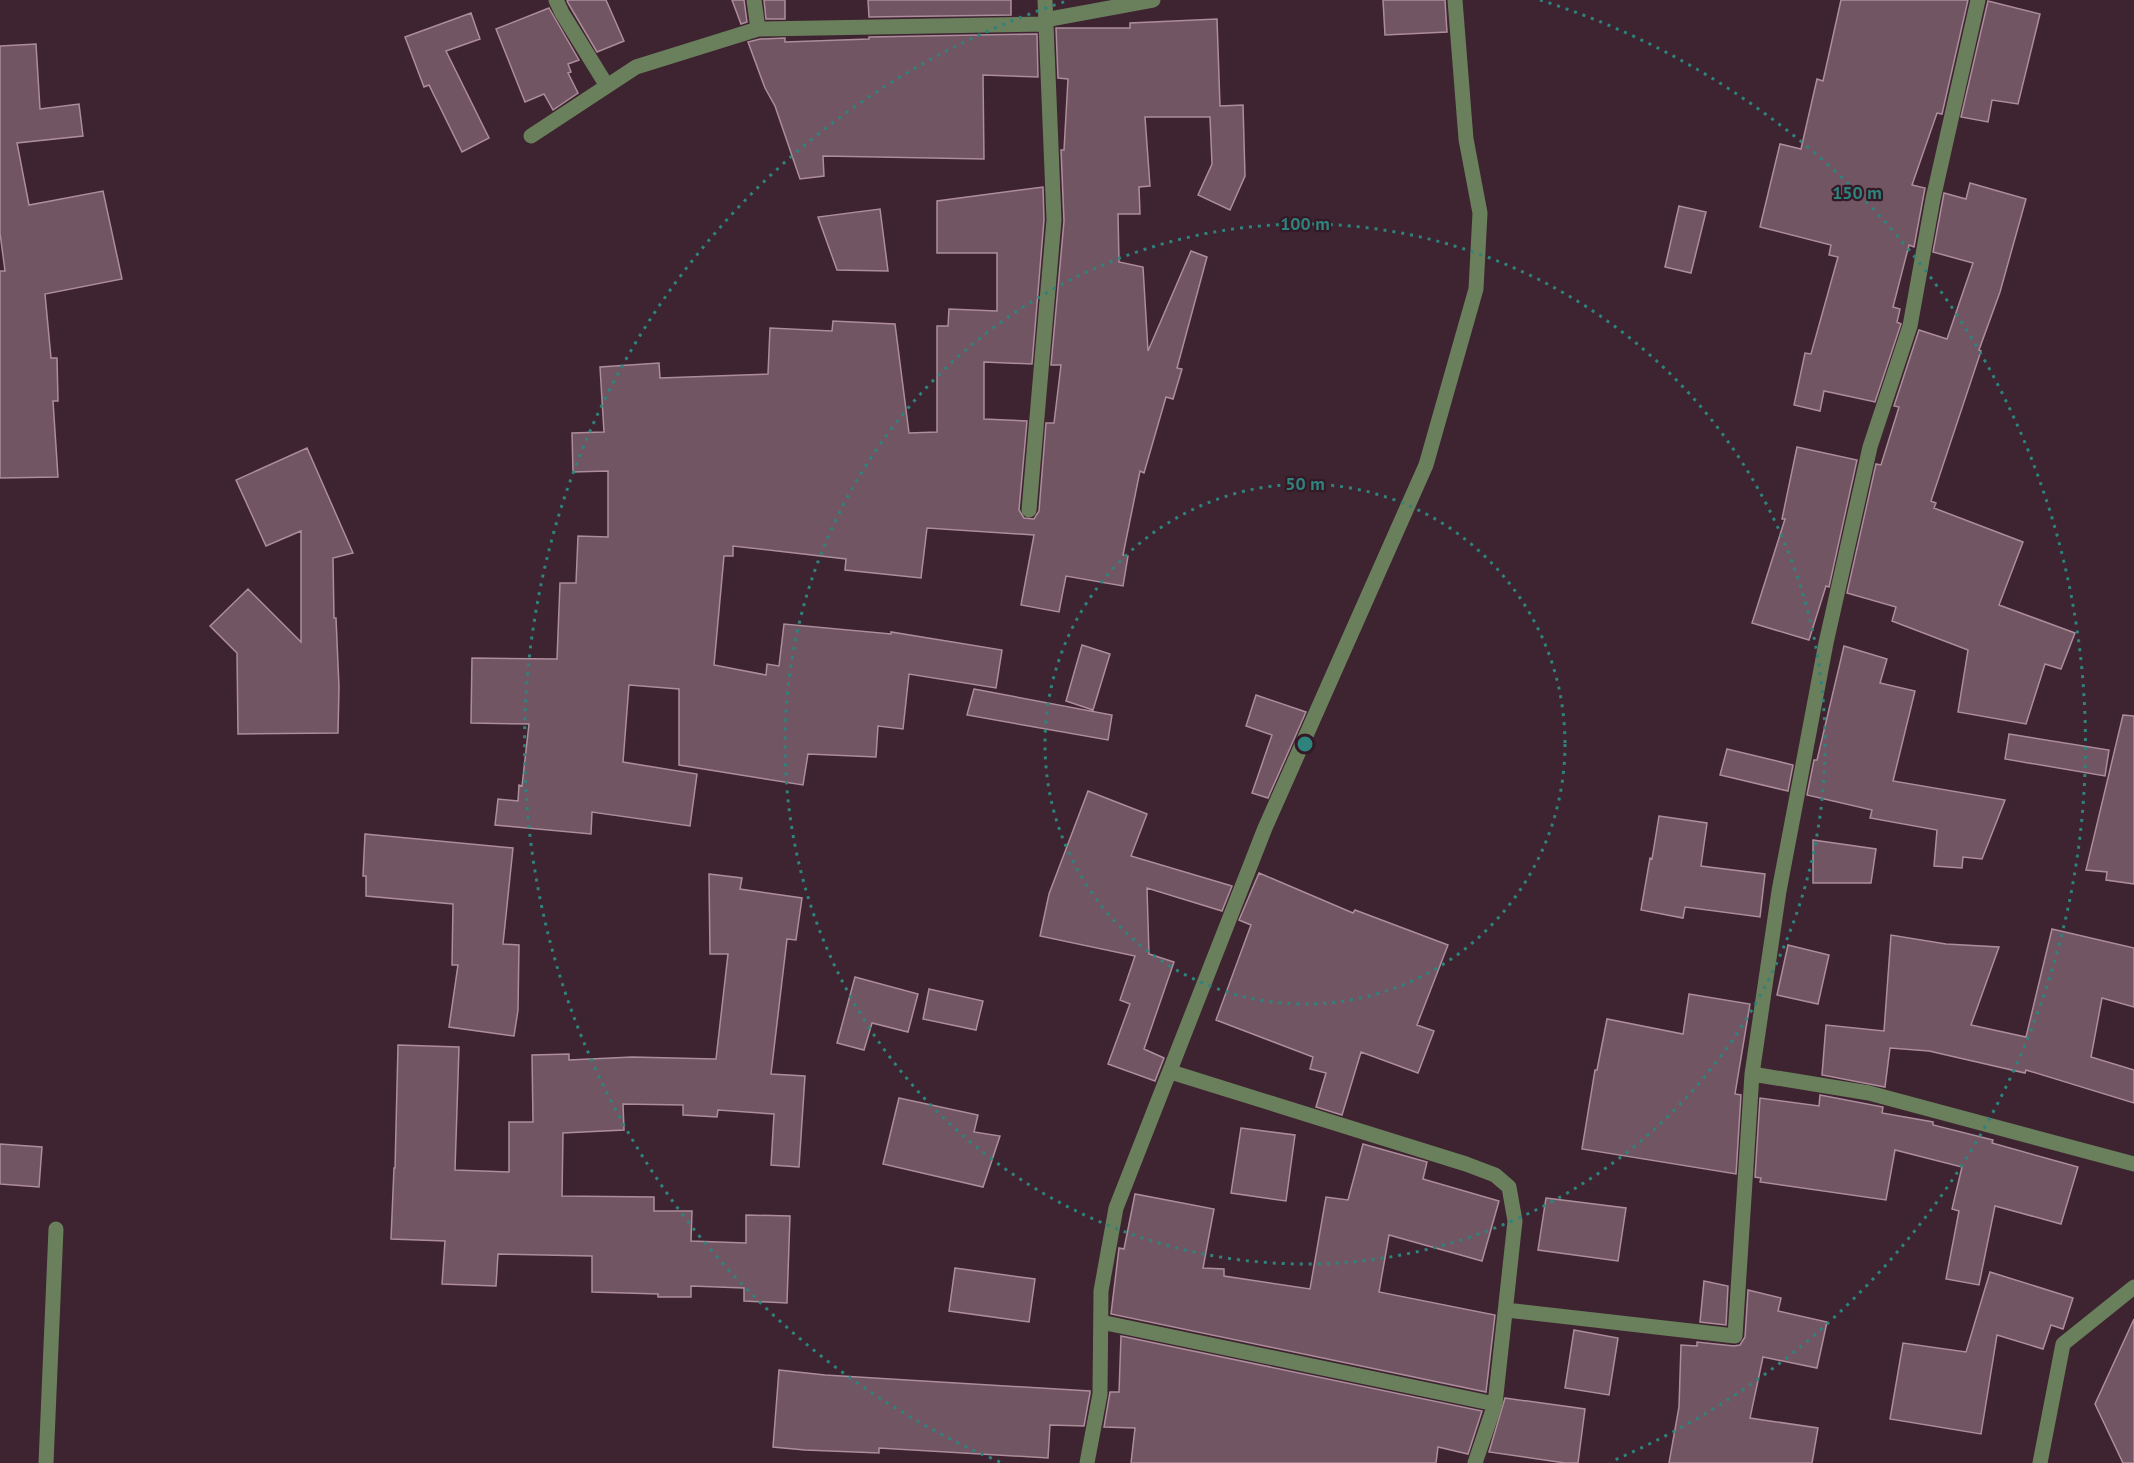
<svg xmlns="http://www.w3.org/2000/svg" width="2134" height="1463" viewBox="0 0 2134 1463" font-family="'PT Sans',sans-serif">
<style>
.building{fill:#725562;stroke:#ad8d9b;stroke-width:1.5}
.lines{fill:none;stroke-linecap:round;stroke-linejoin:round}
.minor{stroke:#6a7f5c;stroke-width:15}
.ring{fill:none;stroke:#2e837d;stroke-width:3;stroke-dasharray:3 6}
.centre{fill:#2e837d;stroke:#331a26;stroke-width:3}
.ring-label{font-size:18px;text-anchor:middle;font-weight:bold;fill:#2e837d;stroke:#331a26;stroke-width:4.5;stroke-linejoin:round;paint-order:stroke}
</style>
<rect width="100%" height="100%" fill="#3e2330"/>
<path class="building" d="M 569,0 L 606,0 L 624,41 L 597,52 L 571,8 L 567,1 Z
M 732,0 L 744,0 L 747,22 L 741,24 Z
M 764,0 L 785,0 L 785,19 L 766,19 Z
M 868,0 L 1011,0 L 1011,15 L 869,17 Z
M 1383,0 L 1445,0 L 1447,32 L 1385,35 Z
M 1841,0 L 1968,0 L 1942,114 L 1937,113 L 1912,185 L 1925,188 L 1914,247 L 1909,245 L 1893,307 L 1900,309 L 1897,322 L 1901,324 L 1875,402 L 1824,391 L 1820,411 L 1794,405 L 1805,353 L 1811,354 L 1838,257 L 1829,255 L 1831,245 L 1760,227 L 1780,144 L 1801,149 L 1817,79 L 1823,81 Z
M 1988,1 L 2040,14 L 2018,104 L 1992,100 L 1988,122 L 1961,117 Z
M 549,8 L 579,60 L 568,64 L 571,72 L 568,73 L 578,93 L 553,110 L 544,94 L 525,102 L 496,29 Z
M 471,13 L 480,39 L 446,51 L 489,138 L 462,152 L 429,85 L 424,87 L 405,37 Z
M 1217,19 L 1220,106 L 1243,105 L 1245,176 L 1230,210 L 1198,195 L 1212,164 L 1210,117 L 1145,117 L 1150,186 L 1139,187 L 1140,214 L 1118,214 L 1119,262 L 1143,267 L 1148,351 L 1191,251 L 1207,257 L 1177,368 L 1182,369 L 1173,399 L 1166,397 L 1144,473 L 1140,471 L 1123,555 L 1128,556 L 1123,586 L 1066,576 L 1059,612 L 1021,605 L 1034,535 L 927,528 L 921,578 L 845,570 L 846,559 L 733,546 L 733,556 L 724,556 L 714,665 L 766,675 L 767,664 L 779,666 L 784,624 L 891,634 L 891,632 L 1002,650 L 996,688 L 909,674 L 903,729 L 878,726 L 876,757 L 808,754 L 803,785 L 679,765 L 679,689 L 629,685 L 623,762 L 697,774 L 690,826 L 592,812 L 591,834 L 495,825 L 498,799 L 518,801 L 519,785 L 522,786 L 529,724 L 471,723 L 472,658 L 557,659 L 560,583 L 576,583 L 578,536 L 608,537 L 608,471 L 573,472 L 572,433 L 604,432 L 600,367 L 659,363 L 660,378 L 768,374 L 770,328 L 832,331 L 833,321 L 895,324 L 909,433 L 937,432 L 937,326 L 948,326 L 949,309 L 997,311 L 997,253 L 937,253 L 937,201 L 1043,187 L 1044,220 L 1032,364 L 984,362 L 984,419 L 1027,421 L 1019,510 L 1024,518 L 1034,519 L 1039,511 L 1046,423 L 1054,423 L 1061,365 L 1051,365 L 1064,221 L 1061,150 L 1064,150 L 1068,79 L 1058,78 L 1056,28 L 1130,28 L 1130,23 Z
M 1037,34 L 1038,77 L 983,75 L 984,159 L 823,156 L 824,176 L 800,179 L 775,106 L 765,88 L 748,42 L 760,39 L 785,38 L 785,42 L 869,39 L 869,37 Z
M 36,44 L 40,109 L 79,104 L 83,136 L 17,143 L 29,205 L 103,191 L 122,279 L 45,294 L 51,358 L 57,358 L 58,401 L 53,401 L 58,477 L 0,478 L 0,271 L 5,271 L 0,233 L 0,46 Z
M 1970,183 L 2026,199 L 2000,292 L 1979,350 L 1981,351 L 1931,501 L 1936,503 L 1934,508 L 2023,542 L 1999,605 L 2075,633 L 2061,669 L 2045,664 L 2026,724 L 1958,712 L 1968,650 L 1892,621 L 1896,607 L 1847,593 L 1876,464 L 1881,465 L 1899,407 L 1894,406 L 1919,330 L 1947,339 L 1973,263 L 1933,252 L 1944,193 L 1966,199 Z
M 1679,206 L 1706,212 L 1691,273 L 1665,267 Z
M 880,209 L 888,271 L 837,270 L 818,217 Z
M 1797,447 L 1857,460 L 1829,587 L 1826,586 L 1809,640 L 1752,623 L 1785,519 L 1782,519 Z
M 307,448 L 353,553 L 333,558 L 334,618 L 336,618 L 339,687 L 338,733 L 238,734 L 237,653 L 210,626 L 248,589 L 301,642 L 301,531 L 266,546 L 236,480 Z
M 1082,645 L 1110,654 L 1093,710 L 1066,701 Z
M 1844,646 L 1887,659 L 1880,683 L 1915,691 L 1893,781 L 2005,800 L 1982,859 L 1963,857 L 1962,868 L 1934,866 L 1937,830 L 1870,818 L 1872,810 L 1807,795 L 1814,760 L 1817,760 Z
M 974,689 L 1112,715 L 1108,740 L 967,715 Z
M 1256,695 L 1306,712 L 1268,798 L 1252,793 L 1272,735 L 1246,726 Z
M 2123,715 L 2134,716 L 2134,884 L 2106,880 L 2107,872 L 2086,870 Z
M 2009,734 L 2109,750 L 2105,776 L 2005,759 Z
M 1727,749 L 1793,765 L 1788,791 L 1720,775 Z
M 1088,791 L 1147,814 L 1131,856 L 1232,886 L 1222,911 L 1147,888 L 1149,954 L 1174,962 L 1144,1049 L 1164,1058 L 1155,1081 L 1108,1064 L 1130,1004 L 1120,1000 L 1135,956 L 1040,936 L 1049,894 Z
M 1659,816 L 1707,823 L 1701,866 L 1765,874 L 1760,917 L 1685,907 L 1683,918 L 1641,910 L 1650,858 L 1652,859 Z
M 365,834 L 513,848 L 503,944 L 519,945 L 518,1010 L 514,1036 L 449,1027 L 458,965 L 452,965 L 453,904 L 366,896 L 366,876 L 363,876 Z
M 1813,840 L 1876,849 L 1871,883 L 1813,883 Z
M 1259,873 L 1353,913 L 1355,910 L 1448,945 L 1417,1025 L 1434,1031 L 1418,1073 L 1361,1052 L 1342,1115 L 1316,1107 L 1326,1073 L 1310,1069 L 1313,1057 L 1216,1020 L 1251,925 L 1239,920 Z
M 709,874 L 742,878 L 740,889 L 802,898 L 796,940 L 787,939 L 771,1074 L 805,1076 L 799,1167 L 771,1165 L 774,1114 L 718,1110 L 717,1117 L 683,1115 L 683,1105 L 623,1104 L 624,1130 L 563,1133 L 562,1196 L 654,1197 L 654,1211 L 692,1211 L 691,1241 L 746,1243 L 746,1215 L 790,1216 L 787,1303 L 744,1301 L 744,1288 L 691,1286 L 691,1297 L 658,1297 L 658,1294 L 592,1292 L 592,1256 L 498,1254 L 496,1286 L 442,1284 L 445,1241 L 391,1239 L 394,1168 L 395,1168 L 398,1045 L 459,1047 L 455,1170 L 509,1172 L 509,1122 L 533,1122 L 532,1055 L 569,1054 L 569,1060 L 632,1057 L 716,1059 L 728,954 L 710,954 Z
M 2052,929 L 2134,948 L 2134,1007 L 2102,998 L 2091,1057 L 2134,1070 L 2134,1103 L 2026,1070 L 2025,1073 L 1929,1051 L 1890,1048 L 1885,1087 L 1822,1075 L 1826,1025 L 1884,1031 L 1891,935 L 1946,944 L 1999,947 L 1971,1025 L 2026,1037 Z
M 1788,945 L 1829,955 L 1818,1004 L 1777,995 Z
M 855,977 L 918,994 L 908,1032 L 872,1023 L 864,1050 L 837,1043 Z
M 929,989 L 983,1001 L 976,1030 L 923,1019 Z
M 1689,994 L 1750,1004 L 1735,1094 L 1741,1095 L 1736,1174 L 1582,1149 L 1595,1070 L 1597,1070 L 1607,1019 L 1683,1034 Z
M 1820,1095 L 1883,1107 L 1882,1113 L 1933,1122 L 1933,1125 L 1993,1140 L 1992,1143 L 2078,1167 L 2061,1224 L 1995,1206 L 1979,1285 L 1946,1279 L 1959,1211 L 1952,1209 L 1962,1167 L 1895,1150 L 1886,1200 L 1760,1182 L 1761,1178 L 1755,1177 L 1760,1098 L 1819,1106 Z
M 899,1098 L 978,1115 L 974,1132 L 1000,1136 L 983,1187 L 883,1164 Z
M 1241,1128 L 1295,1135 L 1286,1201 L 1231,1193 Z
M 0,1144 L 42,1147 L 39,1187 L 0,1184 Z
M 1363,1144 L 1427,1162 L 1423,1179 L 1499,1201 L 1482,1261 L 1389,1235 L 1379,1292 L 1495,1315 L 1486,1392 L 1111,1314 L 1119,1248 L 1124,1249 L 1135,1194 L 1214,1209 L 1203,1268 L 1224,1269 L 1224,1276 L 1310,1289 L 1326,1197 L 1348,1200 Z
M 1546,1198 L 1626,1208 L 1618,1261 L 1538,1250 Z
M 955,1268 L 1035,1279 L 1029,1322 L 949,1311 Z
M 1990,1272 L 2073,1298 L 2063,1329 L 2051,1325 L 2043,1349 L 1997,1335 L 1981,1434 L 1890,1419 L 1903,1343 L 1966,1352 Z
M 1704,1281 L 1728,1286 L 1726,1325 L 1700,1322 Z
M 1748,1290 L 1781,1298 L 1778,1311 L 1827,1322 L 1817,1368 L 1763,1357 L 1750,1418 L 1818,1428 L 1812,1463 L 1669,1463 L 1679,1407 L 1681,1345 L 1697,1346 L 1697,1342 L 1734,1346 L 1740,1345 L 1745,1337 Z
M 2134,1319 L 2134,1463 L 2123,1463 L 2095,1404 Z
M 1574,1330 L 1618,1338 L 1609,1395 L 1565,1388 Z
M 1121,1336 L 1482,1411 L 1468,1454 L 1438,1447 L 1436,1463 L 1131,1463 L 1135,1428 L 1104,1427 L 1110,1392 L 1119,1392 Z
M 779,1370 L 825,1375 L 1090,1391 L 1090,1393 L 1084,1426 L 1050,1425 L 1048,1458 L 879,1448 L 879,1453 L 805,1450 L 773,1447 Z
M 1505,1398 L 1585,1409 L 1578,1463 L 1565,1463 L 1489,1452 Z"/>
<g class="lines">
<path class="minor" d="M 556,0 L 562,13 L 607,86
M 754,0 L 758,29 L 1045,24 L 1050,19 L 1153,0
M 531,136 L 636,67 L 758,29
M 1029,510 L 1054,220 L 1045,0
M 1171,1072 L 1466,1164 L 1495,1175 L 1509,1187 L 1515,1221 L 1495,1404 L 1475,1463
M 1752,1074 L 1869,1093 L 2134,1164
M 1506,1310 L 1735,1336 L 1752,1074 L 1779,891 L 1826,643 L 1870,447 L 1910,326 L 1933,199 L 1978,0
M 1101,1322 L 1495,1404
M 46,1463 L 56,1229
M 1087,1463 L 1100,1394 L 1101,1291 L 1116,1208 L 1265,828 L 1426,465 L 1476,289 L 1480,213 L 1466,139 L 1455,0
M 2040,1463 L 2063,1344 L 2134,1287"/>
</g>
<g class="ring">
<circle cx="1305" cy="744" r="260"/>
<circle cx="1305" cy="744" r="520"/>
<path d="M1000 1462A780 780 0 0 1 1070 0M1540 0A780 780 0 0 1 1610 1462"/>
</g>
<circle cx="1305" cy="744" r="9" class="centre"/>
<g class="ring-label">
<text x="1857" y="199">150 m</text>
<text x="1305" y="230">100 m</text>
<text x="1305" y="490">50 m</text>
</g>
</svg>
